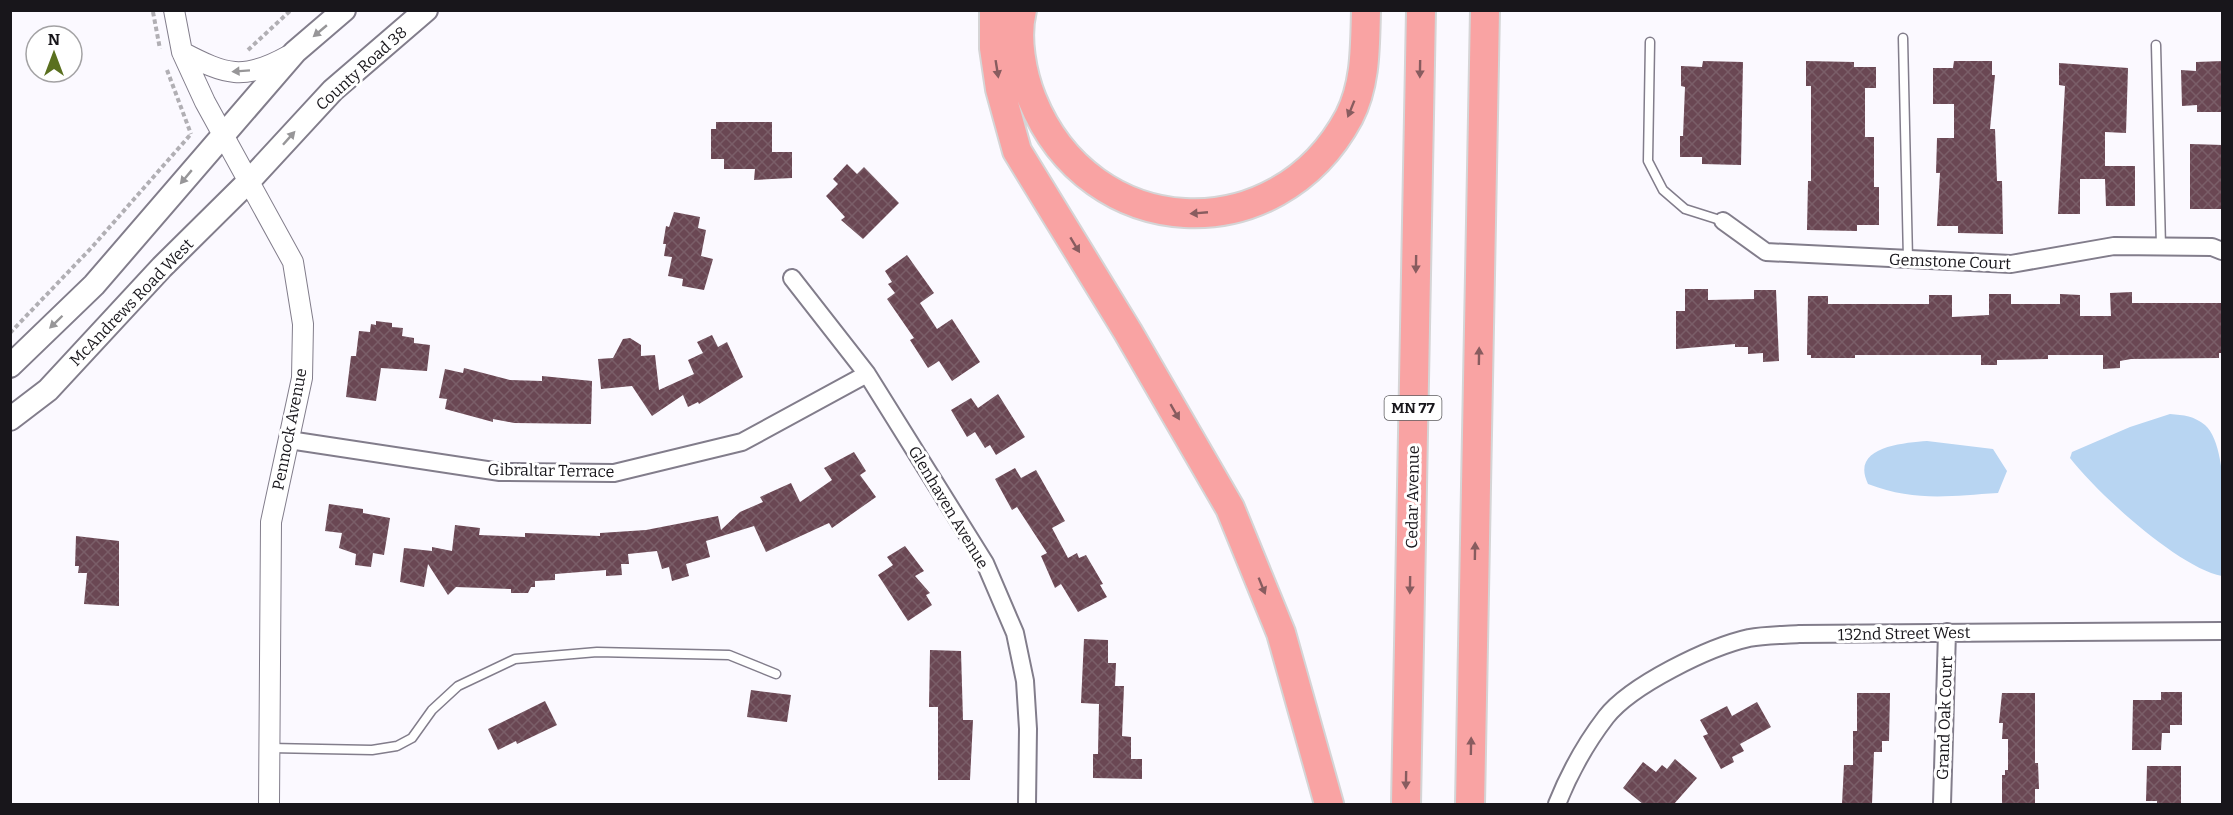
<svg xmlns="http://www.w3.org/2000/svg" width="2233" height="815" viewBox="0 0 2233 815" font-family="Bitter,serif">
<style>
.water{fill:#b8d5f2}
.building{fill:url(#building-cross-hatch)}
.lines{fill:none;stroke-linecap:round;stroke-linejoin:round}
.service-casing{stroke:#827d8b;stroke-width:11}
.minor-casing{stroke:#827d8b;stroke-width:20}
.tertiary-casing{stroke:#827d8b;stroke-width:22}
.secondary-casing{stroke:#827d8b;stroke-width:26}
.motorway-casing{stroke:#d5d5d6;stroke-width:32}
.path{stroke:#b1afb4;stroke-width:4;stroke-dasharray:4.5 3;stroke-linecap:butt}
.service{stroke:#fff;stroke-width:8}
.minor{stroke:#fff;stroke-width:16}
.tertiary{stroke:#fff;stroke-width:20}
.secondary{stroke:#fff;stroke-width:22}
.motorway{stroke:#f9a3a3;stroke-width:28}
.oneway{fill:#979698}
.oneway2{fill:#885c5f}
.labels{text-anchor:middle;stroke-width:6;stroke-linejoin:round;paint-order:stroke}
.shield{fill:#fff;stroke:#5d5c5f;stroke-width:1.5}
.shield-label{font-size:15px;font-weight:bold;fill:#18161b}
.street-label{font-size:16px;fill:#18161b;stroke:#fff}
</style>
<defs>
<pattern id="building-cross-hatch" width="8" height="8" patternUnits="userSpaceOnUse" patternTransform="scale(1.5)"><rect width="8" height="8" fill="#6a4753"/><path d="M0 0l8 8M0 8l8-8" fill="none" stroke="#7a5e68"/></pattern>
</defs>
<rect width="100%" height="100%" fill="#fbf9ff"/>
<path class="water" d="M 2170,414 C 2184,415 2194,416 2205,425 C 2231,448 2223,542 2222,576 C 2179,568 2097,493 2070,458 L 2072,452 L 2130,427 Z
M 1927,441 L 1993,449 L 2007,471 L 1998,493 C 1950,496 1915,502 1868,484 C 1850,447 1902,443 1927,441 Z"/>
<path class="building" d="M 1703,61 L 1743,62 L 1741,165 L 1702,164 L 1702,157 L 1680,157 L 1680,136 L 1683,136 L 1685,87 L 1681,86 L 1681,66 L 1702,67 Z
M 1806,61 L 1854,62 L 1854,67 L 1876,67 L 1876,88 L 1865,88 L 1865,137 L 1874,137 L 1874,187 L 1879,187 L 1879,225 L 1857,225 L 1857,231 L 1807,230 L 1808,181 L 1811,181 L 1811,86 L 1806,86 Z
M 1954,61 L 1992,61 L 1992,75 L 1995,75 L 1990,129 L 1995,129 L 1997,181 L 2002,181 L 2003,234 L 1958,233 L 1958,226 L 1937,226 L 1940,173 L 1936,173 L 1937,138 L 1954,138 L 1954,104 L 1933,104 L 1933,68 L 1953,68 Z
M 2223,61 L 2223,112 L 2197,112 L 2197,105 L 2182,106 L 2181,70 L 2196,71 L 2196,62 Z
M 2059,63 L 2128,68 L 2126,133 L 2105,132 L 2105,166 L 2135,166 L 2135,206 L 2106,206 L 2105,179 L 2080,179 L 2080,214 L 2058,214 L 2065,86 L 2059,85 Z
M 716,122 L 772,122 L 772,152 L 792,152 L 792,178 L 754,180 L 755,169 L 724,169 L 724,159 L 711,159 L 711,129 L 716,129 Z
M 2190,144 L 2223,145 L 2223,209 L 2190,209 Z
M 847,164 L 857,174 L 864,167 L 899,203 L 863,239 L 841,220 L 845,217 L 826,196 L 838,184 L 833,179 Z
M 674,212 L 700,217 L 698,228 L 706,230 L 701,256 L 713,259 L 704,290 L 682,286 L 683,279 L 668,276 L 672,257 L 664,256 L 666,244 L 663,244 L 666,226 L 669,227 Z
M 907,255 L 934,293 L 920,303 L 937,329 L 952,319 L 980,362 L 952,381 L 939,361 L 928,368 L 910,340 L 914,338 L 887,299 L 895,293 L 888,284 L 892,282 L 885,271 Z
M 1685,289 L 1708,289 L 1708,300 L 1754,299 L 1754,290 L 1776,290 L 1779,361 L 1763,362 L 1763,353 L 1748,354 L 1748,347 L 1735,347 L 1735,344 L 1676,349 L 1676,311 L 1685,311 Z
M 2132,292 L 2132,303 L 2223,303 L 2223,353 L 2219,353 L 2219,358 L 2131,359 L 2120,361 L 2120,368 L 2103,369 L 2103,355 L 2048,355 L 2048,359 L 1997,360 L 1997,365 L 1981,365 L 1981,355 L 1855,355 L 1855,358 L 1811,358 L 1811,355 L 1807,355 L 1808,296 L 1828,296 L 1828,304 L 1929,304 L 1929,295 L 1952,295 L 1952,317 L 1989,315 L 1989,294 L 2011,294 L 2011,304 L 2060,304 L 2060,294 L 2080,295 L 2080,316 L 2111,316 L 2110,293 Z
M 376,321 L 392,323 L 392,327 L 403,328 L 402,336 L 414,338 L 414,343 L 430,345 L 427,371 L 381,368 L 376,401 L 346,397 L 351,356 L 356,356 L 359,331 L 370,332 L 371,324 L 376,325 Z
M 712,335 L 718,347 L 727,342 L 743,377 L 699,404 L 698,402 L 688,407 L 683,395 L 652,416 L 632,386 L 601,389 L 598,359 L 613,358 L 623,339 L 630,338 L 641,345 L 641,356 L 655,355 L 659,390 L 694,374 L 688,360 L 703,353 L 697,342 Z
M 464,368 L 510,380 L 542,381 L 542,376 L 592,381 L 591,424 L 514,423 L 493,419 L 493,422 L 445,409 L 447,399 L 439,398 L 445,369 L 463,373 Z
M 998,394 L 1025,437 L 996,455 L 990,445 L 985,448 L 975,432 L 967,437 L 951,410 L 971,398 L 978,408 Z
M 854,452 L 866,471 L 860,475 L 876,497 L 832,528 L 829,523 L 766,552 L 754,526 L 706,541 L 710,557 L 686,564 L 689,576 L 672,581 L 669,567 L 662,569 L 657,551 L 628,554 L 629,564 L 621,564 L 622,575 L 606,576 L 606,570 L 555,574 L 555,580 L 535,581 L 535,587 L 531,587 L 528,593 L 511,593 L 511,589 L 456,587 L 448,595 L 428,564 L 424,587 L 400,582 L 404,548 L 432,551 L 432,547 L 452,551 L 455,525 L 480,528 L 479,535 L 525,537 L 525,533 L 600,536 L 600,533 L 646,530 L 718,516 L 721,530 L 740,512 L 763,502 L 760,497 L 791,483 L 800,502 L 832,480 L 824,468 Z
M 1015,468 L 1021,478 L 1036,470 L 1065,521 L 1052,528 L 1068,558 L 1077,553 L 1079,558 L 1086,555 L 1103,584 L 1100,585 L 1107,597 L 1078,612 L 1061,584 L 1055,588 L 1041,556 L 1047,553 L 1017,507 L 1012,510 L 995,479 Z
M 329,504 L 363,509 L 363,513 L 390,518 L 384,555 L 373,553 L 371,567 L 355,565 L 356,554 L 339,548 L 342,533 L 325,531 Z
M 76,536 L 119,541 L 119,606 L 84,604 L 87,573 L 78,573 L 79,566 L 75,566 Z
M 905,546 L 924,571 L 915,576 L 930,593 L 926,595 L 932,605 L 908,621 L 878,575 L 893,565 L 887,557 Z
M 1084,639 L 1108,640 L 1108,663 L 1116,663 L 1115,686 L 1124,686 L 1122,736 L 1131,737 L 1131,759 L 1142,759 L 1142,779 L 1093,778 L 1093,754 L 1098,754 L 1099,704 L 1081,703 Z
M 930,650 L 961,651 L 963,720 L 973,720 L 970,780 L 938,780 L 938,707 L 929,707 Z
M 751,690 L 791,695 L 787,722 L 747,717 Z
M 2161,692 L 2182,692 L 2182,725 L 2170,725 L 2170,733 L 2162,733 L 2161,750 L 2132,750 L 2133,700 L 2161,700 Z
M 1857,693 L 1890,693 L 1889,741 L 1882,741 L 1882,752 L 1874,752 L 1872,804 L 1842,804 L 1844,765 L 1853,765 L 1853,731 L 1857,731 Z
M 2002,693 L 2035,693 L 2035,763 L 2038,763 L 2039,789 L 2035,789 L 2035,803 L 2002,804 L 2002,775 L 2005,775 L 2005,770 L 2008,770 L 2008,739 L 2002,739 L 2003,723 L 1999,723 Z
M 545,701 L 557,725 L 517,744 L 516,741 L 498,750 L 488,729 Z
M 1757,702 L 1771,727 L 1740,744 L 1744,751 L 1732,757 L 1734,762 L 1721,769 L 1703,736 L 1708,734 L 1700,720 L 1727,706 L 1732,716 Z
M 1675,759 L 1697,778 L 1674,804 L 1643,804 L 1623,788 L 1643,762 L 1656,772 L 1662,765 L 1667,769 Z
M 2147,766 L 2181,766 L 2181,804 L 2157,804 L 2157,801 L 2146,801 Z"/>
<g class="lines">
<g class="service-casing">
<path id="service" d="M 1903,38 L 1908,259
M 1650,42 L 1648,161 L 1663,190 L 1685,209 L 1723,221
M 2156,45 L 2161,247
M 270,748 L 372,750 L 397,746 L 412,738 L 432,710 L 458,686 L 515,659 L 597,652 L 729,655 L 776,674"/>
</g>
<g class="minor-casing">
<path id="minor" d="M 1723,221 L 1766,252 L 2011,264 L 2114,246 L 2212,247 L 2222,251
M 792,278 L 867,374 L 985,563 L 1015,633 L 1025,681 L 1028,729 L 1027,804
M 289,440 L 500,472 L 614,473 L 742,442 L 867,374
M 1557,804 C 1569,774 1586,743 1606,717 C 1631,685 1709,647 1749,638 C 1765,635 1783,635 1799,634 L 2222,631
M 1942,804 L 1947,632"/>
</g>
<g class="tertiary-casing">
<path id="tertiary" d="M 174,10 L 182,52 L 205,102 L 293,262 L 303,324 L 302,378 L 271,522 L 269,804
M 182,52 C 226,75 243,81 288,56"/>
</g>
<g class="secondary-casing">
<path id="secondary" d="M 10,366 L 94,285 L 295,52 L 344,10
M 10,419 L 48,390 L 162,267 L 249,181 L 333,90 L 426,10"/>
</g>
<g class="motorway-casing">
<path id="motorway" d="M 994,10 L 994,48 L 1000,89 L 1017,151 L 1128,332 L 1230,508 L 1281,633 L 1329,804
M 1022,10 C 1015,38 1022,74 1032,99 C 1090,243 1276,253 1349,117 C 1366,84 1365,46 1366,10
M 1406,804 L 1421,10
M 1470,804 L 1485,10"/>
</g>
<path class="path" d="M 153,12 L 160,49
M 248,50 L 291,10
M 167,70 L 191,134
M 10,333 L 93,246 L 191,134"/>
<use href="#service" class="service"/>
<use href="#minor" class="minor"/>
<use href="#tertiary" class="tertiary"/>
<use href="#secondary" class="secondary"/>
<use href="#motorway" class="motorway"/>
</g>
<defs><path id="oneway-solid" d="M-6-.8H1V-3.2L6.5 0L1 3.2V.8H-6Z" transform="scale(1.5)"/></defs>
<g class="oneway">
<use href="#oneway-solid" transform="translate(320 31) rotate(140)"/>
<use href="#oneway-solid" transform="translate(241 71) rotate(176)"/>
<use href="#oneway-solid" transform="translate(289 138) rotate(-48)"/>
<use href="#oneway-solid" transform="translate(186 177) rotate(130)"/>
<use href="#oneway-solid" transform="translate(56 322) rotate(136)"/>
</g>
<g class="oneway2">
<use href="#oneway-solid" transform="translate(997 69) rotate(81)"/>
<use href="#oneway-solid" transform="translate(1420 69) rotate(91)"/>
<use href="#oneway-solid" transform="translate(1351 109) rotate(112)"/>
<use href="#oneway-solid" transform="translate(1199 213) rotate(175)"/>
<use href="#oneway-solid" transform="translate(1075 245) rotate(59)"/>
<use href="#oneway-solid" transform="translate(1416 264) rotate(91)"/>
<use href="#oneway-solid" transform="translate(1479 356) rotate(-89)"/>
<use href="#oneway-solid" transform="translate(1175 412) rotate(60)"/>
<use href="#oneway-solid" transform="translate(1475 551) rotate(-89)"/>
<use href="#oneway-solid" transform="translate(1410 585) rotate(91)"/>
<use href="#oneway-solid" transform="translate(1262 586) rotate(68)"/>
<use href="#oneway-solid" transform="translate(1471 746) rotate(-89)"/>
<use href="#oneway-solid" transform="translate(1406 780) rotate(91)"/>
</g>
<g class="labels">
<rect class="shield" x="1384.5" y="396" width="57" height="24" rx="4.5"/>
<g class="shield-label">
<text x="1413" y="413">MN 77</text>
</g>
<g class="street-label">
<text transform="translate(361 68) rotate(-42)" y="6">County Road 38</text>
<text transform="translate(1950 261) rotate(2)" y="6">Gemstone Court</text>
<text transform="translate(131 302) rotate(-46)" y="6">McAndrews Road West</text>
<text transform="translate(289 429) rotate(-79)" y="6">Pennock Avenue</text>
<text transform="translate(551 470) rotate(1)" y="6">Gibraltar Terrace</text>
<text transform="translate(1412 497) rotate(-89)" y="6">Cedar Avenue</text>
<text transform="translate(949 507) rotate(59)" y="6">Glenhaven Avenue</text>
<text transform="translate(1904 633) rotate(-1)" y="6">132nd Street West</text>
<text transform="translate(1944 718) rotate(-88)" y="6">Grand Oak Court</text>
</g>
</g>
<rect width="2233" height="815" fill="none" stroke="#18161b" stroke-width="24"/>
<g transform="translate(54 54)"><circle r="28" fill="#ffffff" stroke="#a3a2a4" stroke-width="1.5"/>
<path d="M0-4.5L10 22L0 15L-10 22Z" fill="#5a701f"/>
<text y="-9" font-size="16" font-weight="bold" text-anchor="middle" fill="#18161b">N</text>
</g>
</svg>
